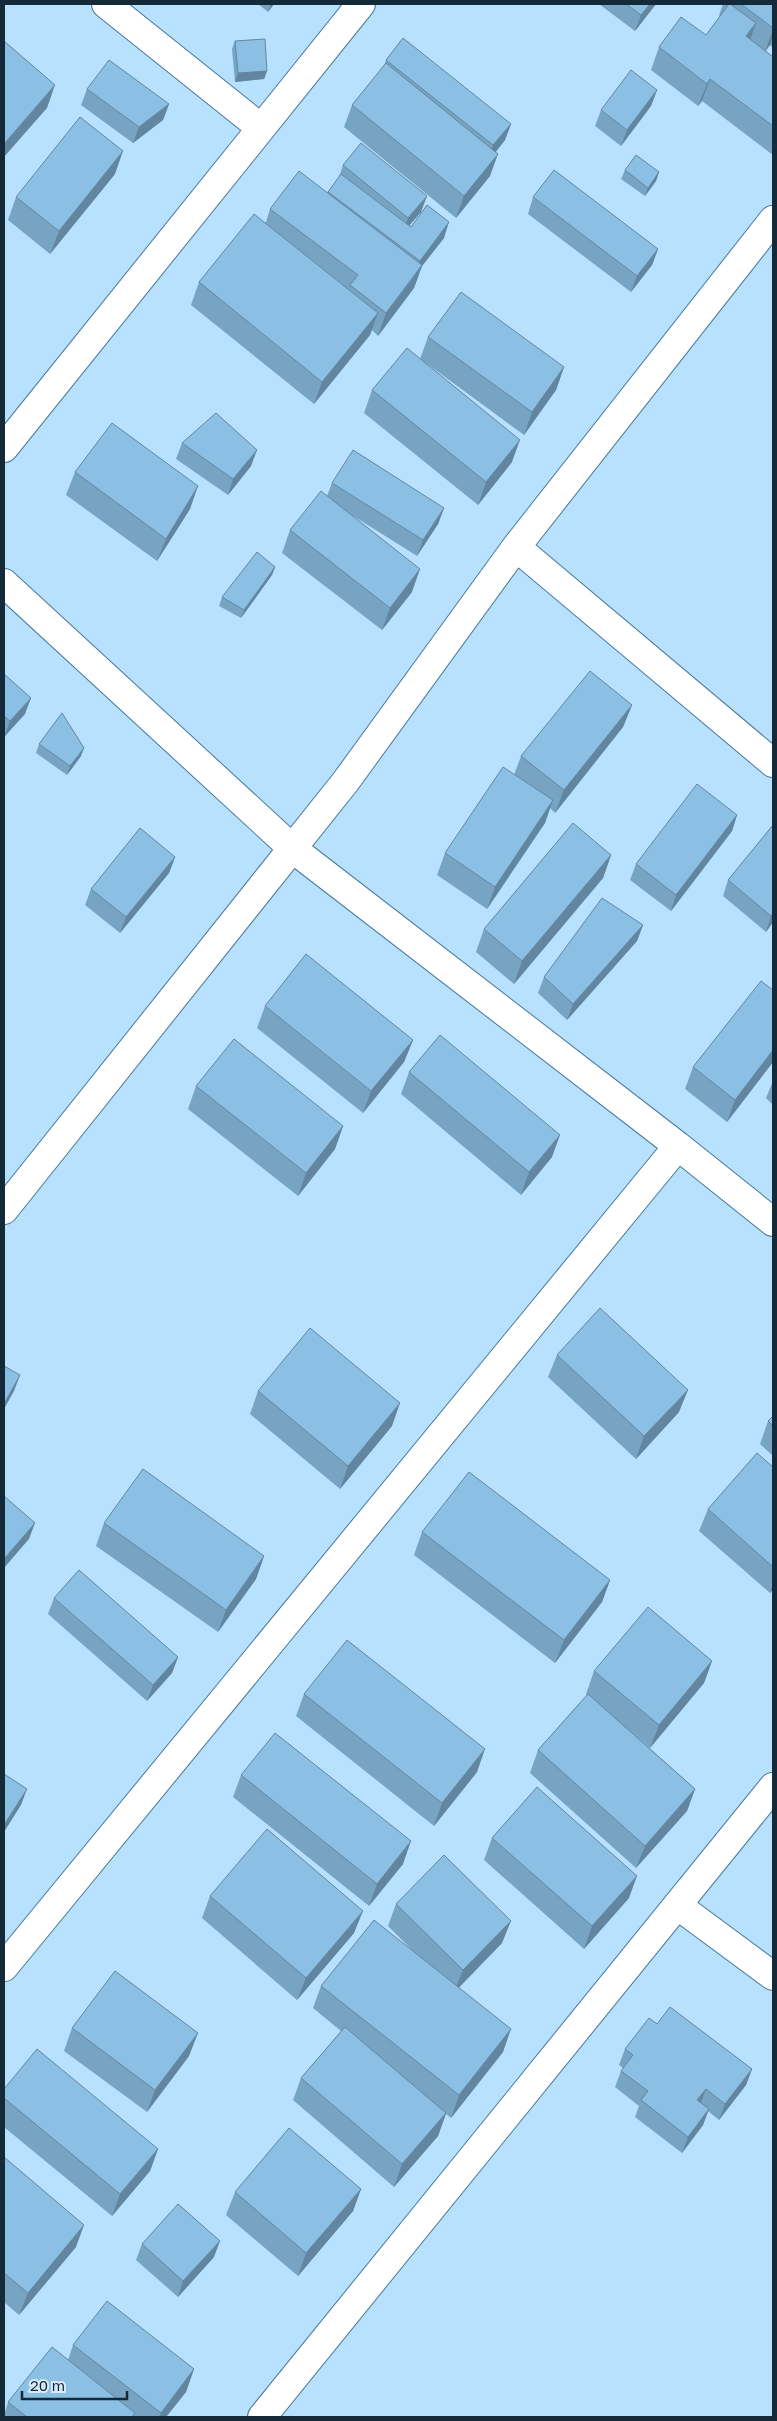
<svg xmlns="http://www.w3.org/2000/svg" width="777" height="2421" viewBox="0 0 777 2421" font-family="'Golos Text',sans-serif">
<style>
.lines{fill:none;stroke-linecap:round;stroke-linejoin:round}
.minor-casing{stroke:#48799b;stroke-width:30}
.minor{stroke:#fff;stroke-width:28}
.wall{fill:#78a4c4}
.shaded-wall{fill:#6286a0}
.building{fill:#8cbfe4;stroke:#6286a0}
</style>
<rect width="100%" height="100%" fill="#b8e1ff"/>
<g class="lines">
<g class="minor-casing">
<path id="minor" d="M 106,4 L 261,128
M 4,448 L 361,4
M 516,547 L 773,763
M 4,583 L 293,849 L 678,1146 L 4,1967
M 678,1146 L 773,1222
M 4,1210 L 346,781 L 516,547 L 773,220
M 677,1905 L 773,1976
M 262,2417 L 773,1787"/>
</g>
<use href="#minor" class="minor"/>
</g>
<path class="wall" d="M 258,4 L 274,4 L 268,12 Z
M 599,4 L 656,4 L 635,31 Z
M 723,4 L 773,4 L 773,48 L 770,45 L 766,51 L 773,57 L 773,155 L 702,101 L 698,106 L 651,70 L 659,47 L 706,35 L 720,16 L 719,15 Z
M 235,41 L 267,71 L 264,79 L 235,82 L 232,49 Z
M 386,60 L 511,124 L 505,140 L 495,152 L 490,176 L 456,218 L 344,127 L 352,105 L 384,66 Z
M 87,89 L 169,104 L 163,120 L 133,143 L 81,105 Z
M 657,90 L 651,106 L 621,146 L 595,126 L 601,110 Z
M 343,165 L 421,212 L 409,226 L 444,238 L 422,266 L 414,288 L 378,336 L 372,330 L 370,335 L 314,404 L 191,305 L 199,282 L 266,222 L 270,209 L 327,193 L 339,177 Z
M 625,170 L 659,172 L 656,181 L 645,196 L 621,179 Z
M 115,174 L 50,254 L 8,220 L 16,197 Z
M 533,197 L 658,249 L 652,265 L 631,292 L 528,214 Z
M 428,337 L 564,367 L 556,390 L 524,435 L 426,363 L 512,462 L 478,505 L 364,413 L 372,390 L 420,359 Z
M 182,443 L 251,466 L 228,495 L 176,459 Z
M 75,472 L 190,509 L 157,561 L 66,495 Z
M 332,483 L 444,508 L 438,524 L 417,556 L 347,512 L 412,592 L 382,630 L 282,553 L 290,530 L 327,496 Z
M 275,567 L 272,575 L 241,618 L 219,606 L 222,597 Z
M 4,674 L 25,714 L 4,737 Z
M 632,705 L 623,727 L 555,813 L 550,808 L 545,823 L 487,909 L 437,875 L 445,853 L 514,775 L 521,756 Z
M 39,744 L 81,756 L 67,775 L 36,753 Z
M 737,815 L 732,831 L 671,911 L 630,880 L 636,864 Z
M 773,825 L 773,922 L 766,932 L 723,896 L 728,880 Z
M 611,855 L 603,878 L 514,984 L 476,952 L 484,929 Z
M 175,857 L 169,873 L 120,933 L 85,905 L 91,889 Z
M 643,925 L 637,941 L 567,1020 L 538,993 L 544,977 Z
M 265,1006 L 413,1040 L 404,1062 L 363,1113 L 257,1028 Z
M 773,1062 L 727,1122 L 685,1089 L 693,1067 Z
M 409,1072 L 552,1157 L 521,1195 L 401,1094 Z
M 773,1081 L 773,1105 L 766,1098 Z
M 196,1086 L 343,1126 L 335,1149 L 298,1196 L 188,1109 Z
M 557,1355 L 679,1412 L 636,1459 L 548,1377 Z
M 258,1391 L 392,1426 L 340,1489 L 250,1414 Z
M 768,1421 L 773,1426 L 773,1456 L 760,1444 Z
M 773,1467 L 773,1589 L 770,1593 L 699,1531 L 708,1509 Z
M 104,1523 L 264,1556 L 256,1579 L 218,1632 L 96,1546 Z
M 422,1532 L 610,1580 L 602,1602 L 555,1663 L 414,1555 Z
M 54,1598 L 178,1657 L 172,1673 L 147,1701 L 48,1614 Z
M 712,1661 L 704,1683 L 650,1748 L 626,1727 L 695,1789 L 687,1811 L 636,1868 L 530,1773 L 538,1750 L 587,1695 L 586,1694 L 594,1671 Z
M 304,1694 L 477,1772 L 434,1826 L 296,1716 Z
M 241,1775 L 403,1864 L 369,1906 L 233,1797 Z
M 492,1838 L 629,1898 L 584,1949 L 484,1860 Z
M 210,1896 L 354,1933 L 297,2000 L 202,1918 Z
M 396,1904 L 502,1943 L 459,1988 L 503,2052 L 451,2118 L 446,2114 L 438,2136 L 394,2187 L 293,2100 L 301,2078 L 341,2031 L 313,2008 L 321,1986 L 414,1952 L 388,1926 Z
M 657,2024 L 752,2069 L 746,2085 L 719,2120 L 708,2111 L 703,2125 L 682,2153 L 635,2117 L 639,2106 L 615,2087 L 621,2071 L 623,2068 L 619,2065 L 625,2049 Z
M 72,2028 L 189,2056 L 147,2112 L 64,2051 Z
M 4,2089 L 158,2149 L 150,2171 L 112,2216 L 4,2127 Z
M 4,2157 L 76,2247 L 19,2315 L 4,2302 Z
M 361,2189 L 353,2211 L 298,2276 L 226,2215 L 235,2192 Z
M 142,2244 L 214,2257 L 178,2297 L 136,2260 Z
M 73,2345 L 194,2369 L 186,2392 L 166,2417 L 4,2417 L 4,2415 L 8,2402 L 68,2360 Z"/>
<path class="shaded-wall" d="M 271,4 L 274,4 L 268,12 Z
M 650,4 L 656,4 L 635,31 L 641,15 Z
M 756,23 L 748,46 L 746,36 Z
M 773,30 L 773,36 L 770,45 L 765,51 Z
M 267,71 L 264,79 L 235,82 L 238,73 Z
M 710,79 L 702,101 L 698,106 L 707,84 Z
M 55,85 L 47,108 L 4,157 L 4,144 Z
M 657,90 L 651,106 L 621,146 L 627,130 Z
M 169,104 L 163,120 L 133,143 L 139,127 Z
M 511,124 L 505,140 L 488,162 L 493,145 Z
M 123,151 L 115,174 L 50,254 L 59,231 Z
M 498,154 L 490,176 L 456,218 L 464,196 Z
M 659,172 L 656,181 L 645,196 L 648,188 Z
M 427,196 L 421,212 L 402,234 L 408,218 Z
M 449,222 L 444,238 L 422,266 L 414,288 L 378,336 L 386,313 L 414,277 L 420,261 Z
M 658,249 L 652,265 L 631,292 L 637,276 Z
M 378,313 L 370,335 L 314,404 L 322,382 Z
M 564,367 L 556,390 L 524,435 L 532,412 Z
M 520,440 L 512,462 L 478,505 L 486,482 Z
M 257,450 L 251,466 L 228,495 L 233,479 Z
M 198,486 L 190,509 L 157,561 L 166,539 Z
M 444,508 L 438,524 L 417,556 L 423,540 Z
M 275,567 L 272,575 L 241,618 L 244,610 Z
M 420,569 L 412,592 L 382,630 L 390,608 Z
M 31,698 L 25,714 L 4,737 L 10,721 Z
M 632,705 L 623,727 L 555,813 L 564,790 Z
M 84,748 L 81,756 L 67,775 L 70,766 Z
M 553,800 L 545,823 L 487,909 L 495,887 Z
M 737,815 L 732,831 L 671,911 L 676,895 Z
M 611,855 L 603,878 L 514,984 L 522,961 Z
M 175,857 L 169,873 L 120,933 L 126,917 Z
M 773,913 L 773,922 L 766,932 L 771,916 Z
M 643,925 L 637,941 L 567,1020 L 573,1004 Z
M 413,1040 L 404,1062 L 363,1113 L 371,1091 Z
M 773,1050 L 773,1062 L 727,1122 L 735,1100 Z
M 343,1126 L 335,1149 L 298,1196 L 306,1173 Z
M 560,1135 L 552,1157 L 521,1195 L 529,1172 Z
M 20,1375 L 14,1391 L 4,1409 L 4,1404 Z
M 688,1390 L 679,1412 L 636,1459 L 644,1436 Z
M 400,1403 L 392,1426 L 340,1489 L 348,1466 Z
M 35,1523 L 29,1539 L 4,1568 L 4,1559 Z
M 264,1556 L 256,1579 L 218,1632 L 226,1610 Z
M 610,1580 L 602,1602 L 555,1663 L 564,1640 Z
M 773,1583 L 773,1589 L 770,1593 Z
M 178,1657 L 172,1673 L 147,1701 L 153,1685 Z
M 712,1661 L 704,1683 L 650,1748 L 659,1725 Z
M 485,1749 L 477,1772 L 434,1826 L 442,1803 Z
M 27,1789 L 21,1805 L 4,1832 L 4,1825 Z
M 695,1789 L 687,1811 L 636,1868 L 645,1846 Z
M 411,1841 L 403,1864 L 369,1906 L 377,1884 Z
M 637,1876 L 629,1898 L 584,1949 L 592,1926 Z
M 363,1911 L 354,1933 L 297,2000 L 306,1978 Z
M 511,1921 L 502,1943 L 454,1992 L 463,1970 Z
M 511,2029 L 503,2052 L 451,2118 L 459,2095 Z
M 198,2033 L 189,2056 L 147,2112 L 155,2090 Z
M 752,2069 L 746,2085 L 719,2120 L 725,2104 Z
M 706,2089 L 700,2105 L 697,2100 Z
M 709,2109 L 703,2125 L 682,2153 L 688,2137 Z
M 446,2113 L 438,2136 L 394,2187 L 402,2164 Z
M 158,2149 L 150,2171 L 112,2216 L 120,2194 Z
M 361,2189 L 353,2211 L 298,2276 L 306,2253 Z
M 84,2225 L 76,2247 L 19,2315 L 28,2293 Z
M 220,2241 L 214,2257 L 178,2297 L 183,2281 Z
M 194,2369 L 186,2392 L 166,2417 L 159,2417 L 161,2413 Z"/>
<path class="building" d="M 626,4 L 650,4 L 641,15 Z
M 729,4 L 730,4 L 756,23 L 746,36 L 773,57 L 773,126 L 710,79 L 707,84 L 659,47 L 681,17 L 706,35 Z
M 741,4 L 773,4 L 773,28 Z
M 403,38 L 511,124 L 493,145 L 386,60 Z
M 265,39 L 267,71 L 238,73 L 235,41 Z
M 4,41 L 55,85 L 4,144 Z
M 109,60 L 169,104 L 139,127 L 87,89 Z
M 386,63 L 498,154 L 464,196 L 352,105 Z
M 631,70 L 657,90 L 627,130 L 601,110 Z
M 80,117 L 123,151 L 59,231 L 16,197 Z
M 361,143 L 427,196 L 408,218 L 343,165 Z
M 636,155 L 659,172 L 648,188 L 625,170 Z
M 554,170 L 658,249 L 637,276 L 533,197 Z
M 299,171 L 422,265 L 386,313 L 350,285 L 358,275 L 270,209 Z
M 341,174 L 411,227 L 427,205 L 449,222 L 420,261 L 328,192 Z
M 254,214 L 378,313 L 322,382 L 199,282 Z
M 461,292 L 564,367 L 532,412 L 428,337 Z
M 407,348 L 520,440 L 486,482 L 372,390 Z
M 216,413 L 257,450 L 233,479 L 182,443 Z
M 112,423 L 198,486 L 166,539 L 75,472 Z
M 353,450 L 444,508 L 423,540 L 332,483 Z
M 321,491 L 420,569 L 390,608 L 290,530 Z
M 257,552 L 275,567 L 244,610 L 222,597 Z
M 590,671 L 632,705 L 564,790 L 521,756 Z
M 4,674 L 31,698 L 10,721 L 4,716 Z
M 62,713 L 84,748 L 70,766 L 39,744 Z
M 503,767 L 553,800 L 495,887 L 445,853 Z
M 697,784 L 737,815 L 676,895 L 636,864 Z
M 573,823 L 611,855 L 522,961 L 484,929 Z
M 773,825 L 773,913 L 771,916 L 728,880 Z
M 140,828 L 175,857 L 126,917 L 91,889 Z
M 602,898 L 643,925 L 573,1004 L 544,977 Z
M 306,954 L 413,1040 L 371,1091 L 265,1006 Z
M 761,981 L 773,990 L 773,1050 L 735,1100 L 693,1067 Z
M 440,1035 L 560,1135 L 529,1172 L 409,1072 Z
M 234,1039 L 343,1126 L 306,1173 L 196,1086 Z
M 600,1308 L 688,1390 L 644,1436 L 557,1355 Z
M 310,1328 L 400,1403 L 348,1466 L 258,1391 Z
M 4,1366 L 20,1375 L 4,1404 Z
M 773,1416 L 773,1426 L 768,1421 Z
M 757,1453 L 773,1467 L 773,1567 L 708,1509 Z
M 143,1469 L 264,1556 L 226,1610 L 104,1523 Z
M 469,1472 L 610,1580 L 564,1640 L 422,1532 Z
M 4,1496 L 35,1523 L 4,1559 Z
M 79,1570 L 178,1657 L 153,1685 L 54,1598 Z
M 648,1607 L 712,1661 L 659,1725 L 594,1671 Z
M 347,1640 L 485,1749 L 442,1803 L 304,1694 Z
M 588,1694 L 695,1789 L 645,1846 L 538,1750 Z
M 275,1733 L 411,1841 L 377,1884 L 241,1775 Z
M 4,1774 L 27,1789 L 4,1825 Z
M 537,1787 L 637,1876 L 592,1926 L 492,1838 Z
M 267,1829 L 363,1911 L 306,1978 L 210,1896 Z
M 444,1855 L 511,1921 L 463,1970 L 396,1904 Z
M 374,1920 L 511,2029 L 459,2095 L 321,1986 Z
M 115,1971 L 198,2033 L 155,2090 L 72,2028 Z
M 670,2007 L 752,2069 L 725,2104 L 706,2089 L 697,2100 L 709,2109 L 688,2137 L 641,2100 L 648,2091 L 621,2071 L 633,2055 L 625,2049 L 649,2018 L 657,2024 Z
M 345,2027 L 446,2113 L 402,2164 L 301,2078 Z
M 37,2049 L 158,2149 L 120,2194 L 4,2098 L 4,2089 Z
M 289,2128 L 361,2189 L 306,2253 L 235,2192 Z
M 4,2157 L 84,2225 L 28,2293 L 4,2273 Z
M 178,2204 L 220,2241 L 183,2281 L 142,2244 Z
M 107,2301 L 194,2369 L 161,2413 L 73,2345 Z
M 52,2347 L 135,2413 L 132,2417 L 27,2417 L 8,2402 Z"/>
<rect width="777" height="2421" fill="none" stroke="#152a38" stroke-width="10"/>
<path d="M22 2391v8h105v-8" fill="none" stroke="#152a38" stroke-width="2.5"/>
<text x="30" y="2391" font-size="15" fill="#152a38" stroke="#d7ebfa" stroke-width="4" paint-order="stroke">20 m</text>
</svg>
